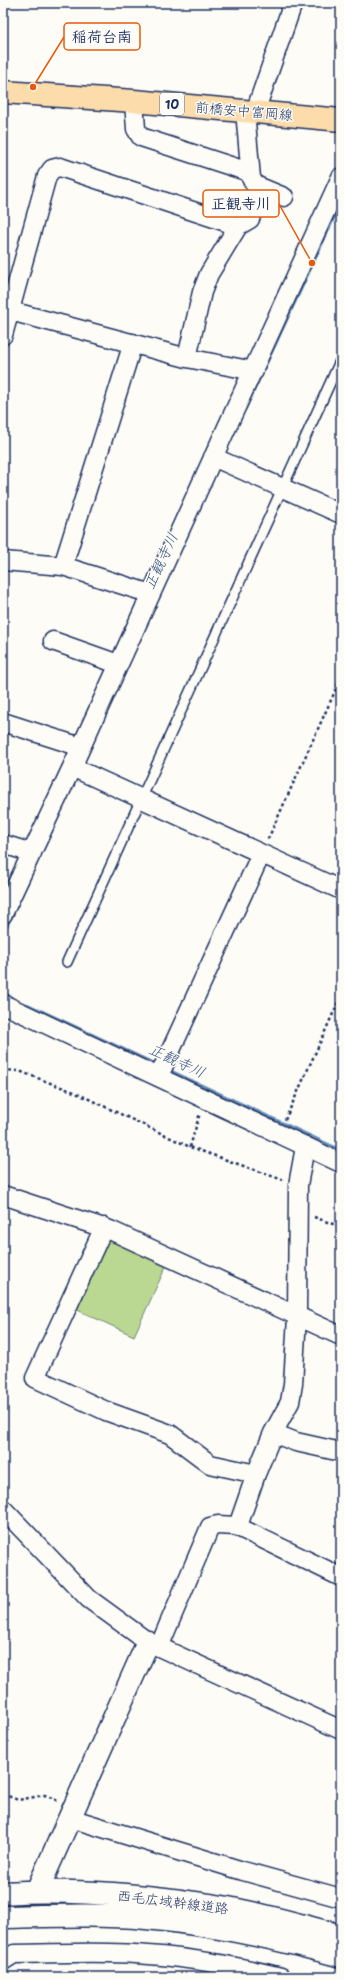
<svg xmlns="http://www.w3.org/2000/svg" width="344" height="1980" viewBox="0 0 344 1980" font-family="'Shantell Sans','Klee One',sans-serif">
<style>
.green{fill:#bad891;stroke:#6a8478}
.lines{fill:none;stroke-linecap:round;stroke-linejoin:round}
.stream{stroke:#6890bc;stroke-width:4.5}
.lane-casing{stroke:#1b2f5e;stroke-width:12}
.street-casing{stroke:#1b2f5e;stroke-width:21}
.secondary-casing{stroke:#1b2f5e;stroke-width:25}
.primary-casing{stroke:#1b2f5e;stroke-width:25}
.path{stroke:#1b2f5e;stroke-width:2.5;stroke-dasharray:3 3;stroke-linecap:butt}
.lane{stroke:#fdfcf7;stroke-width:9}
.street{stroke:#fdfcf7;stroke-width:18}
.secondary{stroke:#fdfcf7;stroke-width:22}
.primary{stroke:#fddcac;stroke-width:22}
.labels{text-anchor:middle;stroke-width:3;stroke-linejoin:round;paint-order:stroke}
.shield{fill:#fdfcf7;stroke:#5f6c8c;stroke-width:1}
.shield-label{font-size:13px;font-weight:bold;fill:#1b2f5e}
.street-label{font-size:14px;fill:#1b2f5e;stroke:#fdfcf7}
.water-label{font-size:15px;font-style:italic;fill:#3b5785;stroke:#fdfcf7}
.leader{fill:none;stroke:#e8590c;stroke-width:1.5}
.callout-dot{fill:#e8590c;stroke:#fdfcf7;stroke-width:1.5}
.callout{fill:#fdfcf7;stroke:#e8590c;stroke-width:1.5}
.callout-label{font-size:15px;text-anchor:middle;font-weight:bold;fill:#1b2f5e}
</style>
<rect width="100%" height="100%" fill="#fdfcf7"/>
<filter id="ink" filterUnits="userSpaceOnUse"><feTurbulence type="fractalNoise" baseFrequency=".025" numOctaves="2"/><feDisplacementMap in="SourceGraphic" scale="8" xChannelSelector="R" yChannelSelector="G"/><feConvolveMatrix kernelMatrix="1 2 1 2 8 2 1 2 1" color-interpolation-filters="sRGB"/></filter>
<g filter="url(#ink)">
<path class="green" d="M 110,1237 L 167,1264 L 134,1336 L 73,1308 L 103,1238 Z"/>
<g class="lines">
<path class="stream" d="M 245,408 L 341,201
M 3,932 L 11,916
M 3,993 L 11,998
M 27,1005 L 160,1067
M 167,1070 L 341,1151"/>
<g class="lane-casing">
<path id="lane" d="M 67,962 L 341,359"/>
</g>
<g class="street-casing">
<path id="street" d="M 134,101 L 136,129 L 141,137 L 249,172
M 245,111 L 251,178 L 255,185 L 284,197
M 255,112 L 293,3
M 238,226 L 250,219 L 261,189
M 3,309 L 187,358 L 254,371
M 3,335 L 47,176 L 52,169 L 60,167 L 238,226 L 209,274 L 202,292 L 187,358
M 213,457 L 341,514
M 3,561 L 63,566 L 151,594
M 63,566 L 133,343
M 53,641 L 118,664
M 3,722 L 81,747
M 72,767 L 341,890
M 3,844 L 32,853
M 3,914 L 72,767 L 341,177
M 3,1004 L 341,1163
M 159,1076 L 261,854
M 3,1195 L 110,1230 L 341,1336
M 104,1227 L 35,1378 L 106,1411 L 170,1434 L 210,1464 L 256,1474
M 273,1433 L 296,1442 L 341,1452
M 3,1509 L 89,1599 L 148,1642 L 341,1730
M 236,1526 L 341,1577
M 159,1647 L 210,1527 L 218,1525 L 236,1526 L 239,1523 L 256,1474 L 273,1433 L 290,1402 L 293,1384 L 297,1317 L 298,1185 L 305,1147
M 70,1818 L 243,1871 L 341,1898
M 3,1961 L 14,1954 C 46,1954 78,1952 109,1953 C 167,1954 225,1963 281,1977"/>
</g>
<g class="secondary-casing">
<path id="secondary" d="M 37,1891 L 148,1642
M 3,1893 C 76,1888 151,1896 223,1907 C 263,1914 302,1926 341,1936
M 3,1917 C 51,1916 99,1914 146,1918 C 213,1924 277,1938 341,1956"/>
</g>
<g class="primary-casing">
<path id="primary" d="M 3,92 L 134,101 L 341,120"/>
</g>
<path class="path" d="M 268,839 L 341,678
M 3,1070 L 19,1071 L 74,1092 L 190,1147 L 283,1180
M 285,1120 L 341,996
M 190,1147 L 200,1113
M 314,1217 L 341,1227
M 3,1794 L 18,1800 L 45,1795 L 58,1801"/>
<use href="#lane" class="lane"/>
<use href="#street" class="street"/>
<use href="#secondary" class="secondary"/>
<use href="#primary" class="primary"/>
</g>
</g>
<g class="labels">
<rect class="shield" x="160" y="93" width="24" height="22" rx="3"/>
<g class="shield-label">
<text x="172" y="109">10</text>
</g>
<g class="street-label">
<text transform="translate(244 111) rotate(5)" y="5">前橋安中富岡線</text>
<text transform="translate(173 1902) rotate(7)" y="5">西毛広域幹線道路</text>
</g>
<g class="water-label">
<text transform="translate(161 561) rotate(-65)" y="5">正観寺川</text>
<text transform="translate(177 1061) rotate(25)" y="5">正観寺川</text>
</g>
</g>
<path class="leader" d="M33 87L64 37M312 263L279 204"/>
<g class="callout-dot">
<circle cx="33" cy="87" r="4"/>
<circle cx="312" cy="263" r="4"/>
</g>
<g class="callout">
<rect x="64" y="23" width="76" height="27" rx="4"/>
<rect x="203" y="190" width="76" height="27" rx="4"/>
</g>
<g class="callout-label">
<text x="102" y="42">稲荷台南</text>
<text x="241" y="209">正観寺川</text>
</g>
<rect width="344" height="1980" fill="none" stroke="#fdfcf7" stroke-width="16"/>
<rect x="8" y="8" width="328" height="1964" fill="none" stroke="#1b2f5e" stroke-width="1.5" filter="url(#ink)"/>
</svg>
